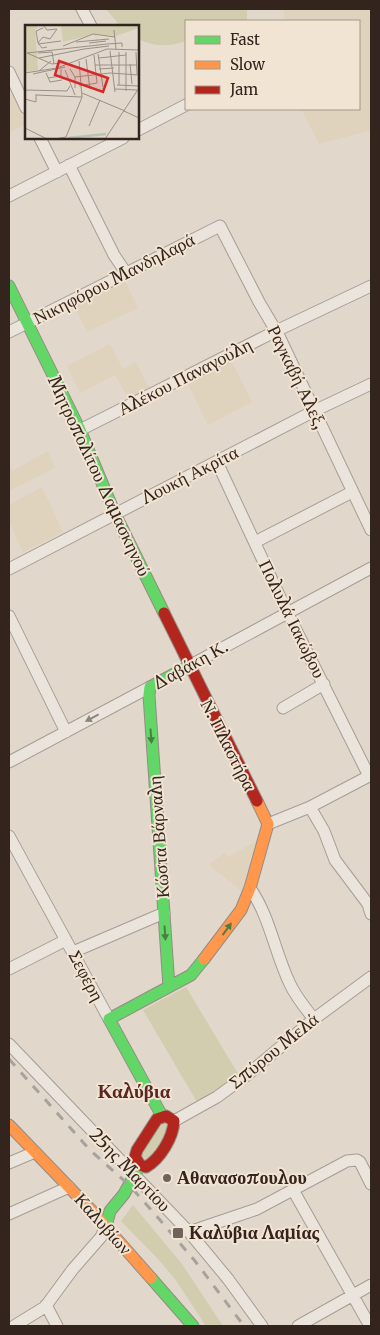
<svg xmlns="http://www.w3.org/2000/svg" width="380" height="1335" viewBox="0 0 380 1335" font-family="Merriweather,serif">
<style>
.farmland{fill:#dfd3bd}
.green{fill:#d2cdaf}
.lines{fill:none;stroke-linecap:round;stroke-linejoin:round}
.street-casing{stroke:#a69d95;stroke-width:13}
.fast-casing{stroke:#958c85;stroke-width:13}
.slow-casing{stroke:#958c85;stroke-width:13}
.jam-casing{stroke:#958c85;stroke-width:13}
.street{stroke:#eae4dc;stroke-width:11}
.fast{stroke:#63d668;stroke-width:11}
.slow{stroke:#ff974d;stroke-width:11}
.jam{stroke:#b3261e;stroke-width:11}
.rail{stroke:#a8a29d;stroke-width:3;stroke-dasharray:9 9;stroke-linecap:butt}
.oneway{fill:#8e847d}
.oneway2{fill:#4b7e43}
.poi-dot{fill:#70635b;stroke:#f1e4d2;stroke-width:2}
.labels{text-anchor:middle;stroke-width:4;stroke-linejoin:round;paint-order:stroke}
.street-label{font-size:18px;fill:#33251e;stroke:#f1e4d2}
.poi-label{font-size:18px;font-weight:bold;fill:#33251e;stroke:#f1e4d2;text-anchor:start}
.neighbourhood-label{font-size:19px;font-weight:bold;fill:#5b2622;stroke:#f1e4d2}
.inset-river{fill:none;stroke:#b7c4ba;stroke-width:2.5}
.inset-road{fill:none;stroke:#9b9086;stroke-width:1}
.view{fill:#d62828;fill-opacity:0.15;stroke:#d62828;stroke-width:2.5}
.inset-edge{fill:none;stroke:#33251e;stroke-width:2.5}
</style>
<rect width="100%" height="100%" fill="#e1d7cb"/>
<path class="farmland" d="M 284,9 L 371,9 L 371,130 L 319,144 L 301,109 L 359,109 L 359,21 L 284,21 Z
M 13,93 L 26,124 L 9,133 L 9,95 Z
M 125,281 L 138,308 L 87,332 L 75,307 Z
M 110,344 L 123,369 L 136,362 L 149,388 L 129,399 L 115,375 L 80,393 L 67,366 Z
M 231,360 L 252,402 L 208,425 L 187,382 Z
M 48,451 L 55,468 L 9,491 L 9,469 L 11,468 L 12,471 Z
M 42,487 L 63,532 L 23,552 L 9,521 L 9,505 Z
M 258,840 L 241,891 L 209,865 L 224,853 L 228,857 Z"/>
<path class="green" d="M 104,9 L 247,9 L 247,21 L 186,21 L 186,41 C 168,47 155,47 138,39 L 138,26 L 120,26 L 107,10 Z
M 186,987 L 240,1077 L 197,1102 L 143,1010 Z
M 157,1122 L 171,1122 L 152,1162 L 137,1154 Z
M 133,1205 L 182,1264 L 223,1326 L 206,1326 L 175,1279 L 158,1259 L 121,1221 Z"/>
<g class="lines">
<g class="street-casing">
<path id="street" d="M 82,9 L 91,26
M 9,72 L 26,108
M 138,130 L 186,105
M 40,138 L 57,172
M 69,165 L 114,255 L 126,273
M 9,196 L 123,138
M 9,332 L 220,226 L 259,302 L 279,336 L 371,530
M 80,430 L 276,331 L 371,286
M 217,462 L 287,612 L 369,776
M 255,542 L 352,492
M 9,569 L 314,411 L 371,384
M 9,616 L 66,732
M 189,666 L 371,568
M 283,708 L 324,684
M 9,762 L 150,687
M 310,807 L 324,831 L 335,860 L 368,904 L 371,914
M 268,824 L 310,807 L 371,775
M 9,836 L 109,1019
M 250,888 C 270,917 275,953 290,984 C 296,997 305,1008 314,1019
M 73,952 L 164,913
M 9,969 L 66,940
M 9,1044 L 189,1232 L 228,1279 L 262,1326
M 174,1121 L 217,1097 L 247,1075 L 314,1019 L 371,977
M 9,1163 L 35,1152
M 293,1190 L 370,1326
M 9,1214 L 69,1187
M 189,1232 L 257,1209 L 347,1161 L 357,1160 L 360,1162 L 371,1184
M 46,1305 L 57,1326
M 14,1326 L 45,1307 L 73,1269 L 101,1237 L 106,1226
M 298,1326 L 371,1285"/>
</g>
<g class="fast-casing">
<path id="fast" d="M 9,286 L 80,430 L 115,514 L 164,613
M 169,987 L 149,695 L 150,687 L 189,666
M 162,1116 L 109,1019 L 191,975 L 204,959
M 106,1226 L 110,1211 L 124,1194 L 140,1165
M 151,1278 L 193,1326"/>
</g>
<g class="slow-casing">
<path id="slow" d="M 204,959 L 241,910 L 250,888 L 268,824 L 257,801
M 9,1125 L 92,1211 L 151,1278"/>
</g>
<g class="jam-casing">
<path id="jam" d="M 164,613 L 257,801
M 166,1116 L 174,1121 C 173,1138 160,1159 146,1167 L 140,1165 L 135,1157 L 137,1150 L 157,1119 Z"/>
</g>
<use href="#street" class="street"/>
<use href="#fast" class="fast"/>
<use href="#slow" class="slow"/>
<use href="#jam" class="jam"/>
<path class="rail" d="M 9,1059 L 90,1150 L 129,1185 L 154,1213 L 195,1261 L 244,1326"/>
</g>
<defs><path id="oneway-solid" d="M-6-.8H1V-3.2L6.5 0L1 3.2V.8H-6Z" transform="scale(1.25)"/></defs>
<use class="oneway" href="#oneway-solid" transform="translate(92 718) rotate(152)"/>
<g class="oneway2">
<use href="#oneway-solid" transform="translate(151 736) rotate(86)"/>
<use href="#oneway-solid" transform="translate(227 929) rotate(-54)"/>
<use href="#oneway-solid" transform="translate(165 933) rotate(86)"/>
</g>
<g class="poi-dot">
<circle cx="167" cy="1178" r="5"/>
<rect x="172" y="1227" width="12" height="12" rx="2.5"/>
</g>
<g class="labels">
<g class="street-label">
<text transform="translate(114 279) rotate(-27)" y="6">Νικηφόρου Μανδηλαρά</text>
<text transform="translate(185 377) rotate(-27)" y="6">Αλέκου Παναγούλη</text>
<text transform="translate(297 377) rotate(64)" y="6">Ραγκαβή Αλεξ,</text>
<text transform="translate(190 475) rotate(-27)" y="6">Λουκή Ακρίτα</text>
<text transform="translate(99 476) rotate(65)" y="6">Μητροπολίτου Δαμασκηνού</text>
<text transform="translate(292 619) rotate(64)" y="6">Πολυλά Ιακώβου</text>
<text transform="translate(190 665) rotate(-29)" y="6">Δαβάκη Κ.</text>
<text transform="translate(228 745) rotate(63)" y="6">Ν. Πλαστήρα</text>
<text transform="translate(159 837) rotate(-94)" y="6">Κώστα Βάρναλη</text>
<text transform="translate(86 976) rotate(62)" y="6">Σεφέρη</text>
<text transform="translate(274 1051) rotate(-39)" y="6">Σπύρου Μελά</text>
<text transform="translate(130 1170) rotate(46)" y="6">25ης Μαρτίου</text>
<text transform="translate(103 1224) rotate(48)" y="6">Καλυβίων</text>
</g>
<g class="poi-label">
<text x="177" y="1184">Αθανασοπουλου</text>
<text x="189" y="1239">Καλύβια Λαμίας</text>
</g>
<g class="neighbourhood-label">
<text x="134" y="1098">Καλύβια</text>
</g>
</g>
<g transform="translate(25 25)">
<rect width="114" height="114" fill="#e1d7cb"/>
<path d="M 0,0 L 14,0 L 10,5 L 13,45 L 0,47 ZM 36,0 L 114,0 L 114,3 L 91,11 L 71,9 L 73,27 L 70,9 L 38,17 Z" fill="#d2cdaf"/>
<path class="inset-river" d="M 43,113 L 81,109"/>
<path class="inset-road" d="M 18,0 L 22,5 L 32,4 L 25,14 L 18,12 L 13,18 L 17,23 L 22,22M 89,5 L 91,24M 51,17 L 84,14M 13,18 L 11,6 L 18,3M 64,18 L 81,16M 13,19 L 36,16M 38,21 L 68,9 L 90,12M 59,24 L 84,21M 85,26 L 90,67M 111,27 L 112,49M 2,28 L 82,19 L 97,18 L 97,22M 2,28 L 27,39 L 35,38M 13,28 L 27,27 L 29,39M 73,29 L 78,62M 14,33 L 59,24M 74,33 L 101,30M 61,34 L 65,64M 105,39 L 107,59M 70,40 L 112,40M 45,44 L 50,52 L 50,63M 74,44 L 89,43M 40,45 L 50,70M 14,46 L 26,36M 0,48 L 32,43 L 82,24 L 114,25M 21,48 L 25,57 L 37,55M 8,49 L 40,42M 50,52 L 85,48 L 114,50M 23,53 L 36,51 L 36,44M 92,60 L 114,61M 94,60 L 94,27M 54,61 L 72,58 L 69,30M 90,64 L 112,65M 0,65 L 42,66 L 45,61M 101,66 L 101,27M 57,68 L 100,86M 11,70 L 57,72M 0,74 L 11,77 L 11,69M 99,86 L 114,93M 64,101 L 75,75M 0,103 L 22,114M 30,114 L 41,112 L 57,72 L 54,36M 80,114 L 114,63"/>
<path class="view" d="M 34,36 L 83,53 L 78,67 L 30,50 Z"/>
<rect width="114" height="114" class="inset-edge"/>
</g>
<rect width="380" height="1335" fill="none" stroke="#33251e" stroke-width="20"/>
<rect x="185" y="20" width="175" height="90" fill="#f1e4d2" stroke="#a5988a"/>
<rect x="195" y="36" width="25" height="8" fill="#63d668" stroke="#a5988a"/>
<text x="230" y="45" font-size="15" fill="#33251e">Fast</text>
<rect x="195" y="61" width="25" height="8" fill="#ff974d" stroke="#a5988a"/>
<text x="230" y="70" font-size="15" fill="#33251e">Slow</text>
<rect x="195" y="86" width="25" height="8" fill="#b3261e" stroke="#a5988a"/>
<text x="230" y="95" font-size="15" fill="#33251e">Jam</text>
</svg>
